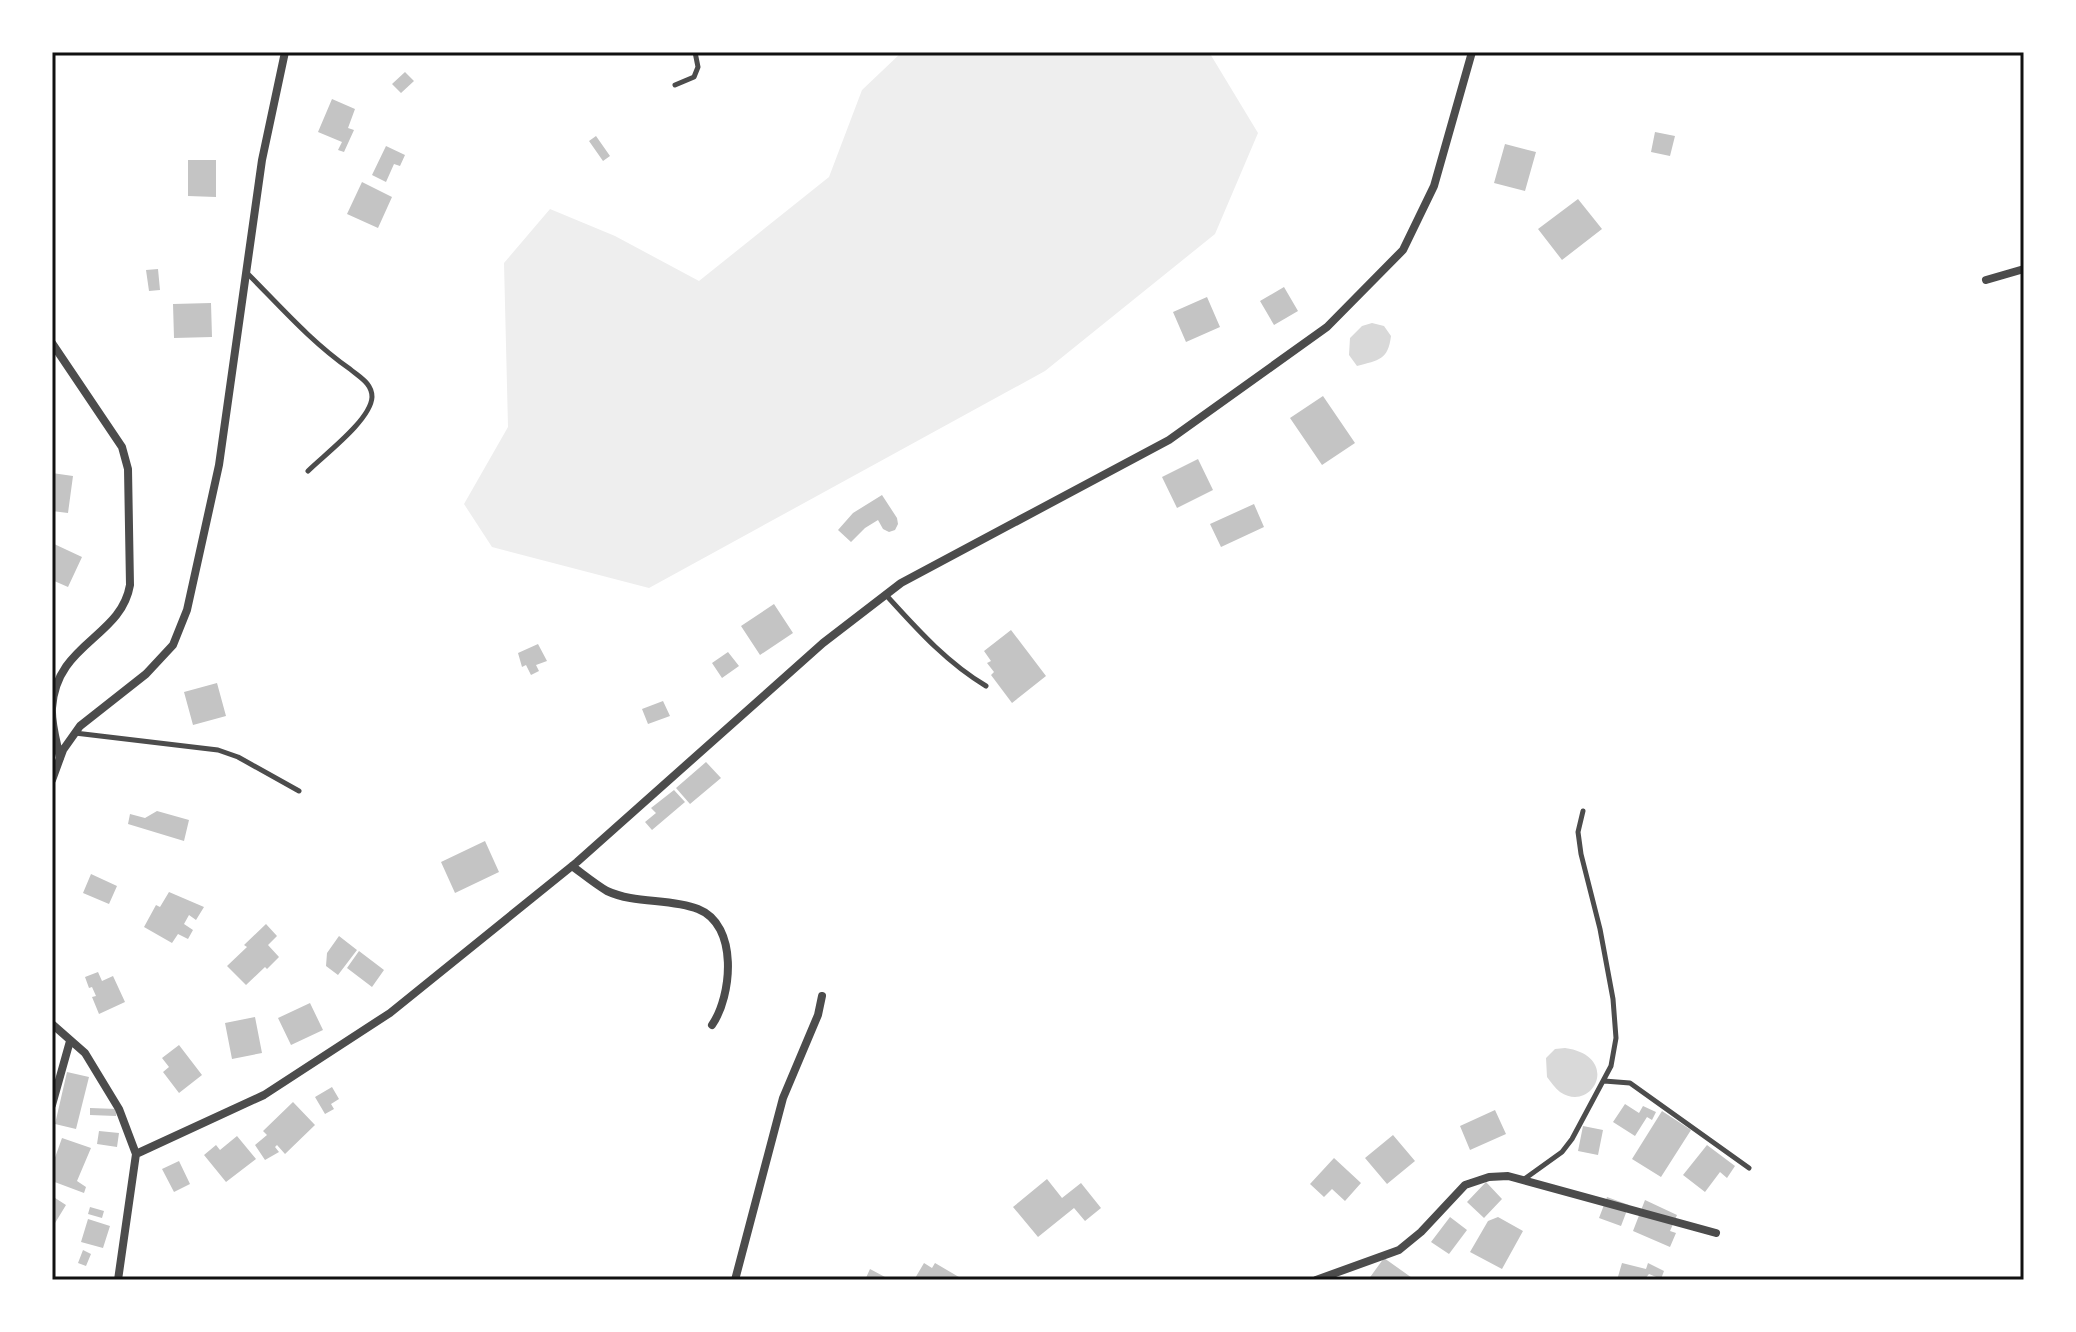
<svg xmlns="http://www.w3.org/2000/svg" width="2076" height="1332" viewBox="0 0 2076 1332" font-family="'Space Grotesk',sans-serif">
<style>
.green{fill:#eee}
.water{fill:#d9d9d9}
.building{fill:#c4c4c4}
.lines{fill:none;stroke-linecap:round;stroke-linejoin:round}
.service{stroke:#4c4c4c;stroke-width:5}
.minor{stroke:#4c4c4c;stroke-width:8}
.neatline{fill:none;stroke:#111;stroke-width:3}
</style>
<rect width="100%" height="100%" fill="#fff"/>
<path class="green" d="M 902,52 L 1209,52 L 1258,133 L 1215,234 L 1045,371 L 649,588 L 492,547 L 464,504 L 508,427 L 504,263 L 550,209 L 615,236 L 699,281 L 829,177 L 862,90 Z"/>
<path class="water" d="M 1372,323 L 1384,326 L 1391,336 C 1388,360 1379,360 1357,366 L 1349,355 L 1350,338 L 1362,326 Z
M 1565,1048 C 1622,1056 1593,1114 1560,1092 C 1555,1088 1551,1082 1547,1077 L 1546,1058 L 1555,1049 Z"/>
<path class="building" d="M 405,72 L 414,81 L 401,93 L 392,84 Z
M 332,99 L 355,109 L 348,128 L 354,130 L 344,152 L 338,150 L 342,142 L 318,132 Z
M 1655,132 L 1675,136 L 1670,156 L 1651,152 Z
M 596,136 L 610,156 L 603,161 L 589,141 Z
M 1505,144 L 1536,152 L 1525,191 L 1494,183 Z
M 386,146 L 405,155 L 400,166 L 394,164 L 386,182 L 372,175 Z
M 188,160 L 216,160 L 216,197 L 188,196 Z
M 362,182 L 392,197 L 378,228 L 347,214 Z
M 1578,199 L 1602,229 L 1562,260 L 1538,229 Z
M 158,269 L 160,290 L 149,291 L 146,270 Z
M 1284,287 L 1298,311 L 1274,325 L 1260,301 Z
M 1207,297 L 1220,327 L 1186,342 L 1173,312 Z
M 211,303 L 212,337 L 174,338 L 173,304 Z
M 1323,396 L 1355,443 L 1322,465 L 1290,418 Z
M 1198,459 L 1213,490 L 1177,508 L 1162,477 Z
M 52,473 L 73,476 L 68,513 L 52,511 Z
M 882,495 L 897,518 L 898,524 L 895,530 L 889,532 L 883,529 L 878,520 L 865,528 L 851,542 L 838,530 L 853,513 Z
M 1254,504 L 1264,527 L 1221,547 L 1210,524 Z
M 52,543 L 82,557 L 68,587 L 52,580 Z
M 774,604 L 793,633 L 760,655 L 741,626 Z
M 1011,630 L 1046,676 L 1012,703 L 991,675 L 994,672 L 987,663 L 991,661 L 984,651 Z
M 538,644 L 547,661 L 536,665 L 539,671 L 531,675 L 526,665 L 522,667 L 518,653 Z
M 728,652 L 739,666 L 722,678 L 712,663 Z
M 217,683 L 226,716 L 193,725 L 184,692 Z
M 663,701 L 670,716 L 648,724 L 642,709 Z
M 706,762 L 721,778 L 690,804 L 676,788 Z
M 674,790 L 685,802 L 652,830 L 645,822 L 656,813 L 651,808 Z
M 157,811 L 189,820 L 184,841 L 128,824 L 130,814 L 145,818 Z
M 485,841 L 499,872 L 455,893 L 441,862 Z
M 91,874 L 117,886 L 109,904 L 83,893 Z
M 169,892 L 204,907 L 196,920 L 189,915 L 184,924 L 193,930 L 188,939 L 178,934 L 172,943 L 144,927 L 156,905 L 160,907 Z
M 266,924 L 277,936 L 268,945 L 279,957 L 267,969 L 265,967 L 246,985 L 227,966 L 247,947 L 244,945 Z
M 339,936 L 357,950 L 338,975 L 326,966 L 327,953 Z
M 359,951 L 384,970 L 372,987 L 347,968 Z
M 98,972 L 102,981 L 113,976 L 125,1002 L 99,1014 L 92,997 L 96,996 L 92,987 L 89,988 L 85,977 Z
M 310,1003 L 323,1030 L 291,1045 L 278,1018 Z
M 255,1017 L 262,1053 L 232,1059 L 225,1023 Z
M 179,1045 L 202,1075 L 179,1093 L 163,1072 L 169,1067 L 162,1058 Z
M 67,1072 L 89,1077 L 76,1129 L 55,1124 Z
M 332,1087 L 339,1099 L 331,1104 L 334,1109 L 325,1114 L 315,1097 Z
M 293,1102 L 315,1125 L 285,1154 L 277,1145 L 275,1147 L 279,1152 L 265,1160 L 255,1145 L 267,1135 L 263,1131 Z
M 1625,1104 L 1639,1113 L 1643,1106 L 1656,1112 L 1652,1120 L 1647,1117 L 1635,1136 L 1613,1122 Z
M 90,1108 L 117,1109 L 116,1116 L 90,1115 Z
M 1495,1110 L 1506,1134 L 1470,1150 L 1460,1126 Z
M 1662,1111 L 1691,1130 L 1661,1177 L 1632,1159 Z
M 1583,1126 L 1603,1130 L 1598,1155 L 1578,1151 Z
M 99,1131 L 119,1133 L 117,1147 L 97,1144 Z
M 1393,1135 L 1415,1161 L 1387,1184 L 1365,1158 Z
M 237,1136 L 256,1159 L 226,1182 L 204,1155 L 216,1145 L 220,1150 Z
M 62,1138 L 91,1148 L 77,1181 L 86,1187 L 84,1193 L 52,1181 L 52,1166 Z
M 1707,1145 L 1735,1166 L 1727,1178 L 1720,1172 L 1705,1192 L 1683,1175 Z
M 1334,1158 L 1361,1183 L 1345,1201 L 1332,1189 L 1324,1197 L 1310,1184 Z
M 179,1161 L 190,1184 L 174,1192 L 162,1169 Z
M 1047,1179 L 1062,1198 L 1081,1183 L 1101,1208 L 1085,1221 L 1074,1208 L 1038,1237 L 1013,1207 Z
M 1486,1182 L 1502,1199 L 1484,1218 L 1467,1202 Z
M 52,1196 L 66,1205 L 52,1228 Z
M 1607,1197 L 1629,1205 L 1621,1226 L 1599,1218 Z
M 1645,1200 L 1677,1215 L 1670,1231 L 1676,1233 L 1670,1247 L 1633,1231 Z
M 90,1207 L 104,1211 L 102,1218 L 88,1214 Z
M 1450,1217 L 1467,1230 L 1449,1254 L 1431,1242 Z
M 1498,1217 L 1523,1231 L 1502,1269 L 1470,1252 L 1488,1221 Z
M 88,1219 L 110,1226 L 103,1248 L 81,1242 Z
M 83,1250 L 91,1254 L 86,1266 L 78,1263 Z
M 1384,1258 L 1415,1280 L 1368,1280 Z
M 924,1263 L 932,1268 L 935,1263 L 964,1280 L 914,1280 Z
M 1622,1263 L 1646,1269 L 1648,1263 L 1664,1271 L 1661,1279 L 1649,1274 L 1644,1280 L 1617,1280 Z
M 870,1269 L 885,1277 L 884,1280 L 865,1280 Z"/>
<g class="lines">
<path class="service" d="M 675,85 L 694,77 L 698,67 L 695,52
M 246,272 C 279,305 311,342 350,369 C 359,377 372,383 372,397 C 371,420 324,455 308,471
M 886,595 C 917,629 946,662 986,686
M 75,733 L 218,750 L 238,757 L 299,791
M 1604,1081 L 1630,1083 L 1749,1168
M 1523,1180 L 1562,1152 L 1572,1139 L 1611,1066 L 1616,1038 L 1613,999 L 1600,929 L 1581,854 L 1578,832 L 1583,811"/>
<path class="minor" d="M 1986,280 L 2024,269
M 52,343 L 122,447 L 128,469 L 130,585 C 121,638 56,643 52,708 C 51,724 57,743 60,758
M 52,780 L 63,750 L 80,726 L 146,674 L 173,645 L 187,610 L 219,465 L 262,160 L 285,52
M 572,866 C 583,874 595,884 607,891 C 635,904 670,898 698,909 C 739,925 732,996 712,1025
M 52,1024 L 85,1053 L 119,1109 L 136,1154 L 118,1280
M 52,1105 L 70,1041
M 136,1154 L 264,1095 L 390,1013 L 577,862 L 823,643 L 901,583 L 1169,440 L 1327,327 L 1403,250 L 1434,186 L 1472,52
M 735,1280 L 783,1098 L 818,1015 L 822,996
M 1316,1280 L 1399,1250 L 1421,1232 L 1465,1185 L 1489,1177 L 1508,1176 L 1716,1233"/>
</g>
<rect width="2076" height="1332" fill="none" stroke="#ffffff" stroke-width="108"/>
<rect x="54" y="54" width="1968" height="1224" class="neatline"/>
</svg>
